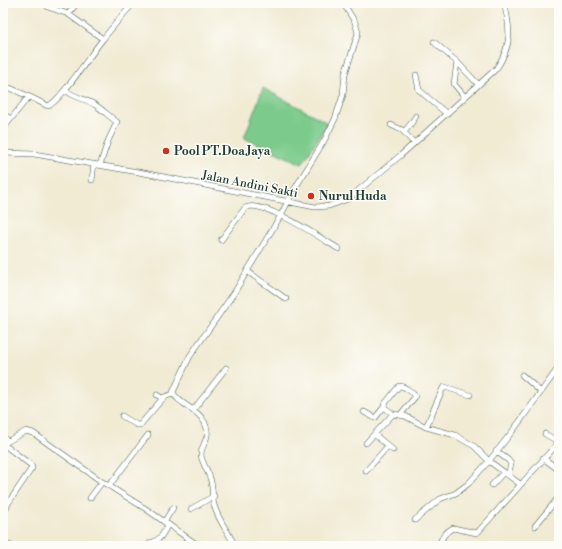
<svg xmlns="http://www.w3.org/2000/svg" width="562" height="549" viewBox="0 0 562 549" font-family="'Libre Bodoni',serif">
<style>
.park{fill:#7bcb8c;stroke:#4d8460}
.lines{fill:none;stroke-linecap:round;stroke-linejoin:round}
.minor-casing{stroke:#3e574c;stroke-width:6}
.minor{stroke:#fff;stroke-width:5}
.poi-dot{fill:#c8321e;stroke:#fdfcf7;stroke-width:1.5}
.labels{text-anchor:middle;stroke-width:3;stroke-linejoin:round;paint-order:stroke}
.poi-label{font-size:12px;font-weight:bold;fill:#1f3d34;stroke:#fdfcf7;text-anchor:start}
.street-label{font-size:12px;fill:#1f3d34;stroke:#fdfcf7}
</style>
<rect width="100%" height="100%" fill="#fdfcf7"/>
<filter id="ink" filterUnits="userSpaceOnUse"><feTurbulence type="fractalNoise" baseFrequency=".025" numOctaves="2"/><feDisplacementMap in="SourceGraphic" scale="8" xChannelSelector="R" yChannelSelector="G"/><feConvolveMatrix kernelMatrix="1 2 1 2 8 2 1 2 1" color-interpolation-filters="sRGB"/></filter>
<filter id="wash" filterUnits="userSpaceOnUse"><feTurbulence type="fractalNoise" baseFrequency=".012" numOctaves="4" result="noise"/><feDisplacementMap in="SourceGraphic" scale="16" xChannelSelector="R" yChannelSelector="G"/><feGaussianBlur stdDeviation="0.9" result="paint"/><feColorMatrix in="noise" values="0 0 0 0 0 0 0 0 0 0 0 0 0 0 0 0 0 1.4 0 .05"/><feComposite in="paint" operator="in"/></filter>
<g filter="url(#wash)">
<rect width="100%" height="100%" fill="#f1ebd4"/>
<path class="park" d="M 263,88 L 328,123 L 302,164 L 244,138 Z"/>
</g>
<g filter="url(#ink)">
<g class="lines">
<g class="minor-casing">
<path id="minor" d="M 48,7 L 68,14 L 103,39
M 68,14 L 77,3
M 434,42 L 457,62 L 478,84
M 457,62 L 454,84 L 465,97
M 416,75 L 419,90 L 447,114
M 10,88 L 30,97
M 65,90 C 75,98 87,99 97,106 C 104,111 110,117 117,122 L 108,141 L 100,165
M 3,114 L 11,119
M 391,125 L 402,130 L 414,143
M 3,129 L 26,100 L 30,97 L 48,106 C 61,101 92,52 103,39 C 113,27 123,14 134,3
M 404,132 L 410,125 L 416,116
M 3,153 L 34,154 L 144,173 L 315,207 L 329,206 L 348,199 L 401,155 L 496,69 C 512,46 511,29 504,3
M 92,180 L 94,164
M 221,240 L 245,208 C 262,198 322,239 339,249
M 247,271 L 286,299
M 522,375 L 541,392
M 157,395 L 163,399
M 194,409 L 226,368
M 364,412 L 375,418 L 384,407
M 400,415 L 415,397 C 413,392 404,386 399,386 L 384,405 L 384,407 L 393,414 L 405,416 L 426,427 L 455,435 L 465,441 L 474,446 L 489,461 L 520,484
M 122,416 L 137,425 L 140,425 L 164,397 L 173,394
M 426,427 L 443,388 L 445,387 L 470,395
M 545,434 L 559,442
M 375,435 L 393,450
M 3,437 L 8,441
M 366,443 L 393,414
M 3,444 L 26,431 L 33,433 L 101,481 L 146,509 L 199,546
M 3,444 L 31,465 L 32,468 L 9,502 L 3,514
M 496,451 L 508,460 L 511,464 L 508,475
M 543,458 L 559,470
M 366,471 L 388,446
M 492,485 L 504,472
M 109,486 L 148,435
M 90,498 L 102,482
M 191,509 L 214,496
M 415,520 L 440,499 L 456,493 L 468,484 L 489,461 L 515,428 L 559,367
M 164,522 L 173,508
M 535,526 L 559,497
M 3,543 L 12,546
M 150,543 C 160,541 163,534 168,524
M 235,546 C 229,533 219,521 215,508 C 211,499 214,489 210,478 C 208,471 202,463 201,455 C 201,443 212,439 205,423 C 198,408 177,404 173,392 L 190,356 L 234,293 L 281,215 L 294,190 L 324,141 L 335,119 L 343,95 L 345,74 L 358,33 L 355,22 L 343,3
M 439,546 C 441,538 445,532 453,528 L 477,533 L 559,442"/>
</g>
<use href="#minor" class="minor"/>
</g>
</g>
<g class="poi-dot">
<circle cx="166" cy="151" r="4"/>
<circle cx="311" cy="196" r="4"/>
</g>
<g class="labels">
<g class="poi-label">
<text x="174" y="155">Pool PT.Doa Jaya</text>
<text x="319" y="200">Nurul Huda</text>
</g>
<g class="street-label">
<text transform="translate(250 184) rotate(11)" y="4">Jalan Andini Sakti</text>
</g>
</g>
<rect width="562" height="549" fill="none" stroke="#fdfcf7" stroke-width="16"/>
</svg>
